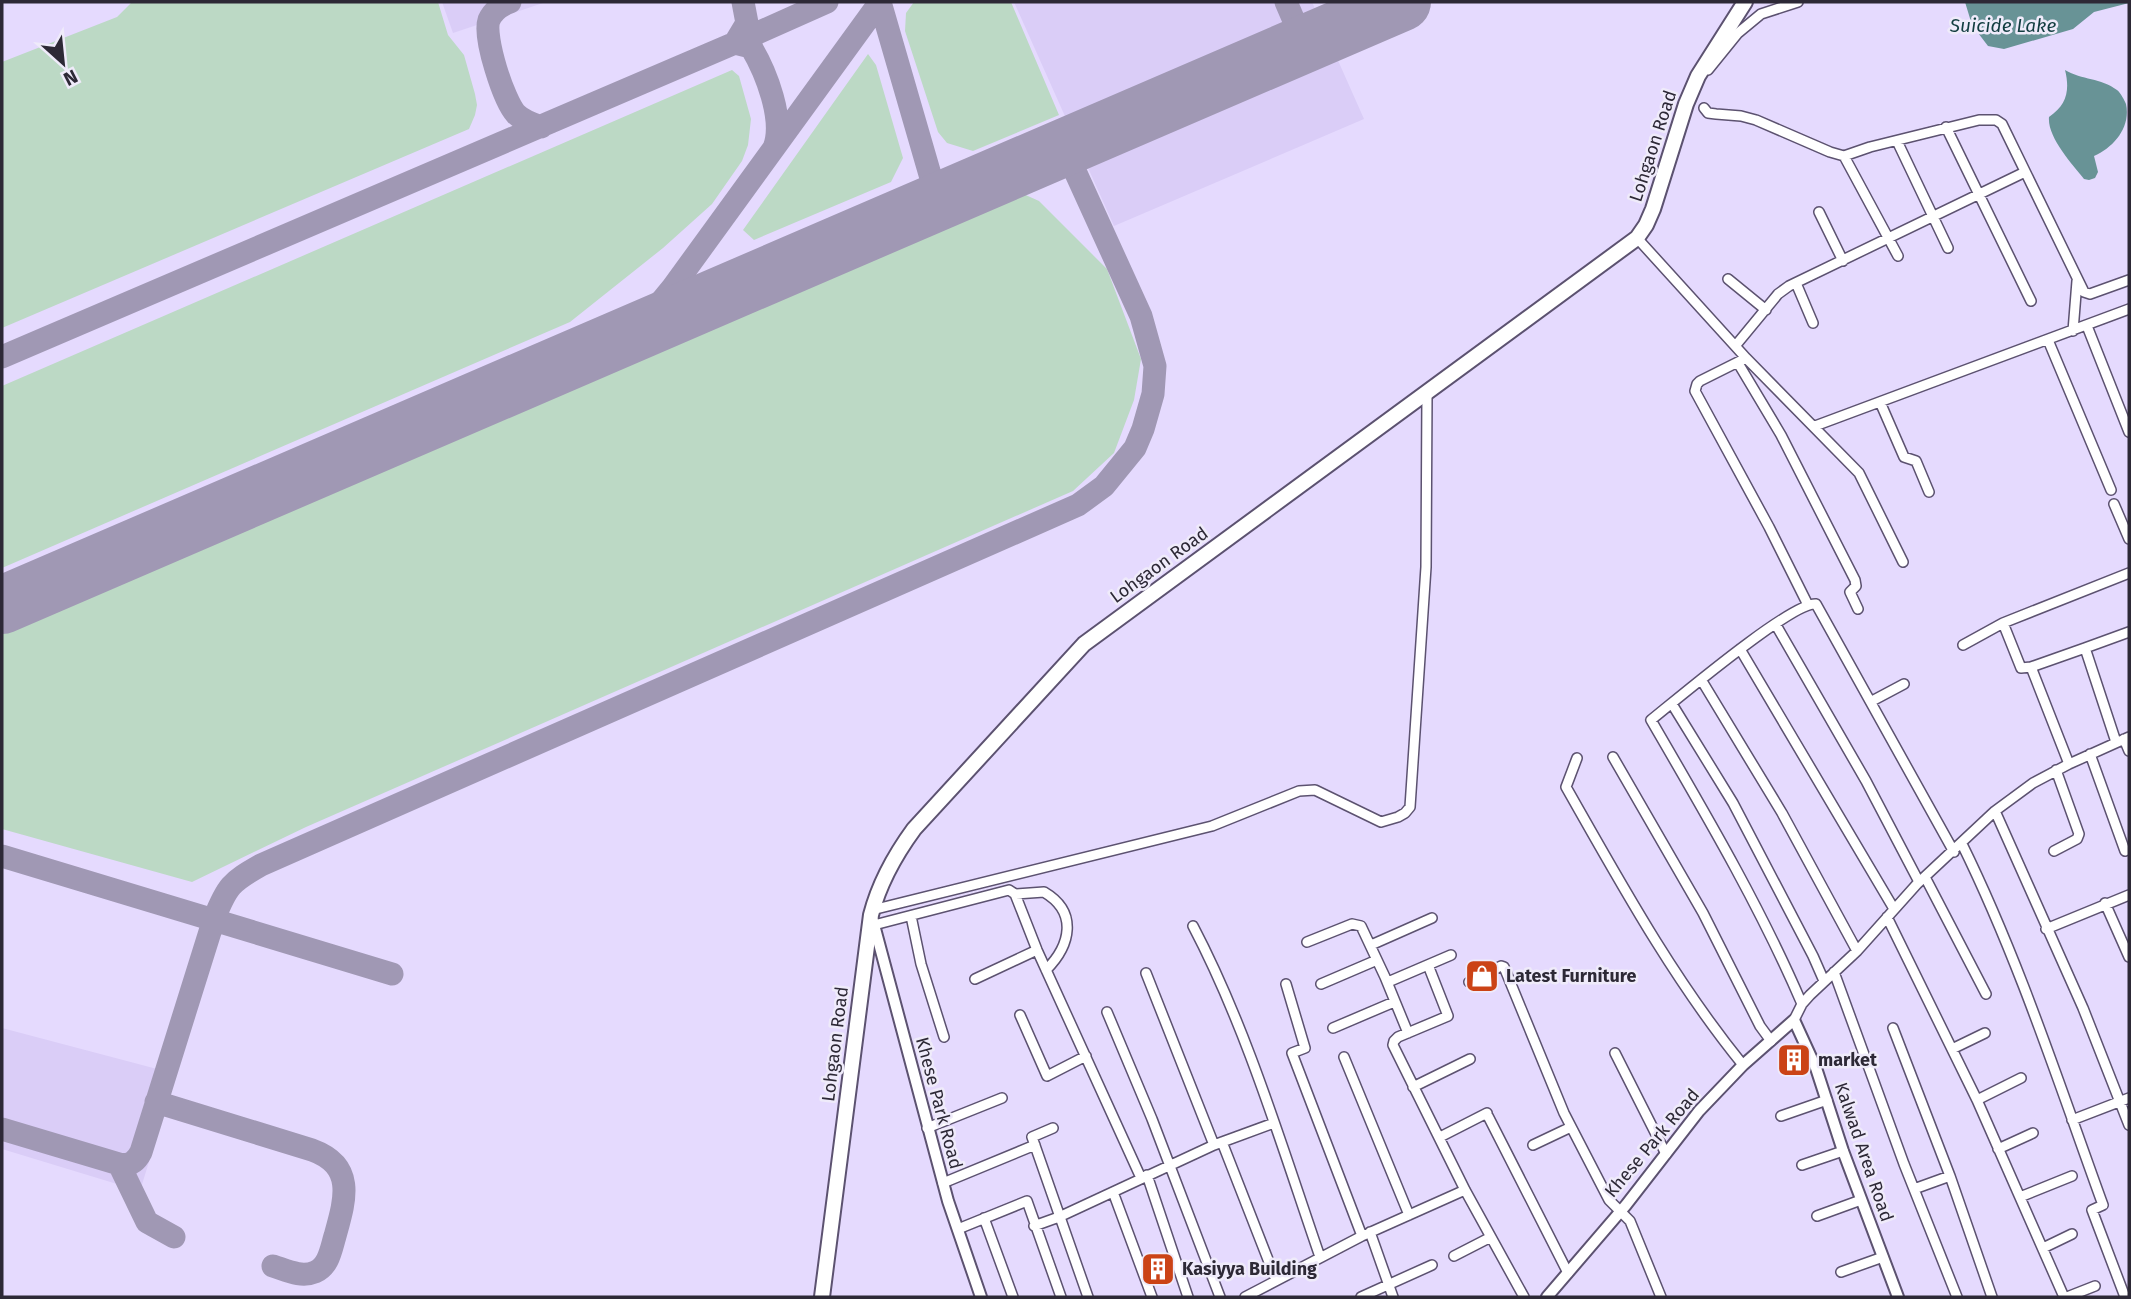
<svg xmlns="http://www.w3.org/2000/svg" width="2131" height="1299" viewBox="0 0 2131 1299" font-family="'Fira Sans',sans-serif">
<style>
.built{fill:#dacdf7}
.green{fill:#bcd9c5}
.water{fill:#689396}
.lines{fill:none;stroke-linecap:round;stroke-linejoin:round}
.taxiway{stroke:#a098b4;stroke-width:23}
.runway{stroke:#a098b4;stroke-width:58}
.minor-casing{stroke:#5c5270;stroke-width:12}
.tertiary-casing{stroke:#5c5270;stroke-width:14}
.primary-casing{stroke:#5c5270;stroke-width:18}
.minor{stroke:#fff;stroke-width:9}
.tertiary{stroke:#fff;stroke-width:10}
.primary{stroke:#fff;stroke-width:14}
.labels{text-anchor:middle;stroke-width:5;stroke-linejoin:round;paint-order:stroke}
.street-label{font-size:18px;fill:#2d2936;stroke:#efebfa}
.poi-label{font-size:18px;font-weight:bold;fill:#2d2936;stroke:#efebfa;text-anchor:start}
.water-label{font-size:19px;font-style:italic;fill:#123d40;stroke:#efebfa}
</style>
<rect width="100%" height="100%" fill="#e5dafe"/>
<path class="built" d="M 442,2 L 546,2 L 453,33 Z
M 1014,2 L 1312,2 L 1364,119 L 1114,226 Z
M 2,1028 L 176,1074 L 140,1191 L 2,1149 Z"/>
<path class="green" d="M 132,2 L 438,2 L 448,35 L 464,55 L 475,94 L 477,105 L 475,115 L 469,129 L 2,328 L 2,62 L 117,17 Z
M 914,2 L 1011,2 L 1059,115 L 973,151 L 947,143 L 938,132 L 905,31 L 906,13 Z
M 868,54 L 876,65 L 903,158 L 891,182 L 754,240 L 743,230 Z
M 732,70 L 739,76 L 751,119 L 748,145 L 742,161 L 712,204 L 663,248 L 570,322 L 2,568 L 2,386 Z
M 1019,192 L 1039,201 L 1107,269 L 1141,359 L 1134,400 L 1114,453 L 1073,491 L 306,827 L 192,882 L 2,829 L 2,633 Z"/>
<path class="water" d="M 1965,2 L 2129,2 L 2129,3 L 2094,12 L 2073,29 L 2004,49 L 1988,46 L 1972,25 Z
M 2065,70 C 2082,80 2101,78 2117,90 C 2121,93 2124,100 2126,104 C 2131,127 2114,147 2094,156 L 2098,172 L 2095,178 L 2089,180 L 2084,179 C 2072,164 2047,137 2049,117 C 2067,105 2070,90 2065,70 Z"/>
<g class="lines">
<path class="taxiway" d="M 510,2 C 502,5 493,11 489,20 C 483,37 504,101 516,114 C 523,121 532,124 541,127
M 743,2 L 747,23 L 735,43 L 751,47 C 766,72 785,120 774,148
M 880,2 L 938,202
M 1286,2 L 1304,44
M 673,287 C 681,297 691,301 705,302
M 636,332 L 673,287 L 880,2
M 2,357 L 735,43 L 827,2
M 2,856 L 392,974
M 156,1102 L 312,1150 C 356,1166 345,1200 335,1236 C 331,1249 329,1266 315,1272 C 301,1278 286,1270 273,1266
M 2,1129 L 119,1164 C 129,1166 136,1162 141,1152 L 214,919 C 227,886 231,882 261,865 L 1078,505 L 1104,486 L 1135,448 L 1143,429 L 1153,394 L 1155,366 L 1141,316 L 1064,147
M 119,1164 L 147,1222 L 174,1237"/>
<path class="runway" d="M 2,605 L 1402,2"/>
<g class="minor-casing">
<path id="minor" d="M 1708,70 L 1738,33 L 1761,14 L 1798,2
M 1704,108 L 1708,113 L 1716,114 L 1741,116 L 1756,120 L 1830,152 L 1844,156 L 1870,147 L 1979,120 L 1996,120 L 2002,124 L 2084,292 L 2090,294 L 2129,280
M 1946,127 L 2031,301
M 1897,141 L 1948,248
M 1844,156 L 1898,256
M 1819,212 L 1843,261
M 1637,238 L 1746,358 L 1700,381 L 1697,384 L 1695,391 L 1769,527 L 1808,605
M 1728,279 L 1766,310
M 1796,283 L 1813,323
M 2087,326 L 2129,432
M 2073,331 L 2077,281
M 2048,340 L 2111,490
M 1736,345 L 1778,294 L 1789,286 L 2025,172
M 1746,358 L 1859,473 L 1903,562
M 1738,363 L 1781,435 L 1855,580 L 1856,586 L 1850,592 L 1858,609
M 1880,402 L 1904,457 L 1916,461 L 1929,492
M 1815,426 L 2129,309
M 2114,504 L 2129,539
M 2003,623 L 2021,668 L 2031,667
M 1776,625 L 1866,781 L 1919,882
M 1963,645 L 2003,623 L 2129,573
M 1740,649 L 1894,909
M 1702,681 L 1782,813 L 1857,951
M 1872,701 L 1904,684
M 1672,704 L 1733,803 L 1813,956 L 1824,981
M 2124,739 L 2129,751
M 2116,742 L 2085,648 L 2129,632
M 2090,754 L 2125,851
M 1613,757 L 1703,913 L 1760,1026 L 1771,1041
M 1577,758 L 1566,787 C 1620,882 1673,979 1743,1065
M 2069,764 L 2031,667 L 2085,648
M 1995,811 L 2083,1008 L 2129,1125
M 1962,844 C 2019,960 2059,1084 2103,1205 L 2092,1210 L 2125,1297
M 2054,851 L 2077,839 L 2079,834 L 2056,770
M 1925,877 L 1986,994
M 1015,894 L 1037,950 L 1141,1178
M 2105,903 L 2129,957
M 872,910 L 1212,826 L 1299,791 L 1315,790 L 1381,822 L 1398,817 L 1405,813 L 1410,807 L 1426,567 L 1427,394
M 911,916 L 921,964 L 944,1037
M 1887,917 L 1977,1100 L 2064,1297
M 874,925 L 1009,890 L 1015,894 L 1044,892 C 1078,912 1071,945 1046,970
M 1193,926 C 1247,1029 1282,1147 1320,1257
M 2046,929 L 2129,895
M 1307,942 L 1352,924 L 1361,926 L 1385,977 L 1408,1033
M 1371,945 L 1432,918
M 1428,965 L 1448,1016 L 1398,1037 L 1394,1041 L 1393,1045 L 1465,1190 L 1524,1297
M 1834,972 L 1904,1164 L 1957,1297
M 1146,973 L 1214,1145
M 975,979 L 1037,950
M 1388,982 L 1451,955
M 1469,982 L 1501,966 L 1504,967 L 1564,1113 L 1609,1200 L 1630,1221 L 1661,1297
M 1286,984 L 1305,1048 L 1292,1053 L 1362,1236
M 1321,984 L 1377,960
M 1802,1004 C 1760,906 1705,813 1651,720 C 1676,700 1793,601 1816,604 L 1954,852
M 1107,1012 L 1152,1119 L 1220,1297
M 1020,1015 L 1047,1076 L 1086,1056
M 1794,1020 L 1802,1004 L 1810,995 L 1857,951 L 1917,884 L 1995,811 L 2033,783 L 2069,764 L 2129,737
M 1333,1028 L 1394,1002
M 1893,1028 L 1950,1176 L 1992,1297
M 1952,1049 L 1985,1033
M 1615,1053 L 1666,1154
M 1344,1057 L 1409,1215
M 1413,1087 L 1470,1059
M 1977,1100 L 2021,1078
M 1488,1116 L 1568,1273
M 1781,1116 L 1827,1100
M 2072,1120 L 2129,1098
M 927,1128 L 1002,1098
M 1053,1128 L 1032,1137 L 1088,1297
M 1440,1137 L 1487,1113
M 1222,1142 L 1276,1280
M 1533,1145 L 1571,1127
M 1998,1149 L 2033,1133
M 1802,1165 L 1843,1151
M 1147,1175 L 1188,1297
M 943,1183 L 1035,1145
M 1914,1189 L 1950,1176
M 1113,1192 L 1152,1297
M 2020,1197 L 2072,1176
M 1817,1216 L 1861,1200
M 984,1218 L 1013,1297
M 1034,1226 L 1059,1217 L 1214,1145 L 1274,1123
M 958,1229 L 1027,1201 L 1061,1297
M 1370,1232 L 1393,1297
M 2043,1248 L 2072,1234
M 1454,1256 L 1491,1237
M 1841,1272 L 1883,1257
M 1245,1297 L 1362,1236 L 1465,1190
M 1361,1297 L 1432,1265
M 2067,1297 L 2095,1286"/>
</g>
<g class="tertiary-casing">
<path id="tertiary" d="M 873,921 L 948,1201 L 981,1297
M 1547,1297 L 1626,1205 L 1699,1111 L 1743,1065 L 1794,1020 L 1816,1068 L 1843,1151 L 1898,1297"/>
</g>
<g class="primary-casing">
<path id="primary" d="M 822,1297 L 871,915 C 879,884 895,855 914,829 L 1084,644 L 1637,238 L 1646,225 L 1653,209 L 1686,104 L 1698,76 L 1745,2"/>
</g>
<use href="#minor" class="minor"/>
<use href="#tertiary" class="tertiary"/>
<use href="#primary" class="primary"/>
</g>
<defs>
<g id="shop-square" transform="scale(1.75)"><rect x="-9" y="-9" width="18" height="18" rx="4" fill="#cb4316" stroke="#efebfa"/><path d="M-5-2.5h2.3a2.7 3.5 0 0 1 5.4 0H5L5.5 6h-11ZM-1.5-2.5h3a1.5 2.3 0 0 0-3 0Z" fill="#fff"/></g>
<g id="building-square" transform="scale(1.75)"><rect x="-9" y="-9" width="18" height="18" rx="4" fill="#cb4316" stroke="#efebfa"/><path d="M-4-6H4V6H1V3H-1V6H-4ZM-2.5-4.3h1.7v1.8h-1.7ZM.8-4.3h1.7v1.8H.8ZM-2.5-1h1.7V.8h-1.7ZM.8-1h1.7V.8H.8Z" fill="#fff"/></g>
</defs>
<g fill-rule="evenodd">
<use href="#shop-square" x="1482" y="976"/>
<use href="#building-square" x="1794" y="1060"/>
<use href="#building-square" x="1158" y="1269"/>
</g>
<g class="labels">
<g class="street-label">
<text transform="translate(1653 146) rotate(-72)" y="6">Lohgaon Road</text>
<text transform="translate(1159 565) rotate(-36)" y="6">Lohgaon Road</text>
<text transform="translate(835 1044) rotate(-83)" y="6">Lohgaon Road</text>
<text transform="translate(939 1103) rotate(75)" y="6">Khese Park Road</text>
<text transform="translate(1652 1143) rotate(-50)" y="6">Khese Park Road</text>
<text transform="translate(1864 1152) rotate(71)" y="6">Kalwad Area Road</text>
</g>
<g class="poi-label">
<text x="1506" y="982">Latest Furniture</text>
<text x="1818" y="1066">market</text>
<text x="1182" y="1275">Kasiyya Building</text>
</g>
<g class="water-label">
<text x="2003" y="32">Suicide Lake</text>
</g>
</g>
<rect width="2131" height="1299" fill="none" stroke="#2d2936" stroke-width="7"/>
<g transform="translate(63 63) rotate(153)" stroke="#efebfa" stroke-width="5" paint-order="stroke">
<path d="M0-5L12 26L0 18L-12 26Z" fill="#2d2936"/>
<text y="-10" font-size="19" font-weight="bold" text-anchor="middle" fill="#2d2936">N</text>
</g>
</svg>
